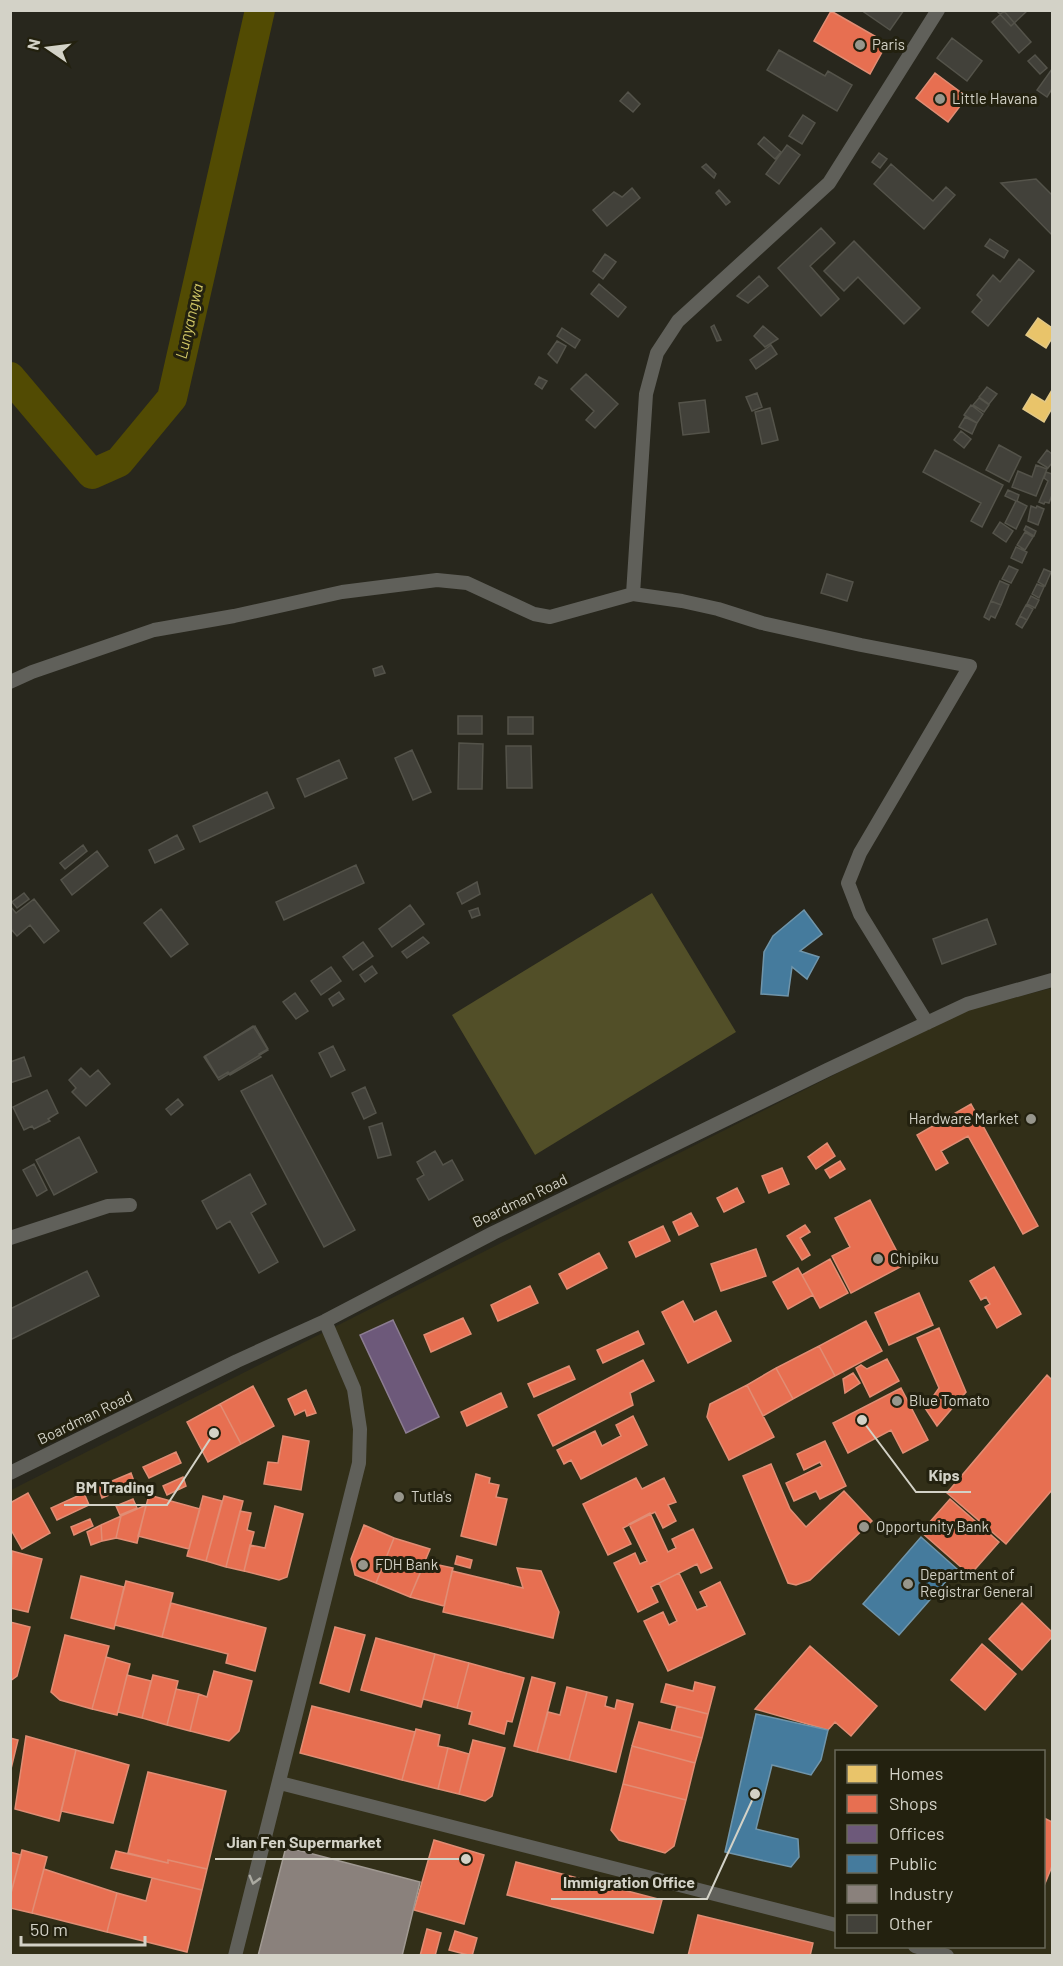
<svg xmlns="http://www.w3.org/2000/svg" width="1063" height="1966" viewBox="0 0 1063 1966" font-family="Barlow,sans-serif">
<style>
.built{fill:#322f18;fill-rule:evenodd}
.green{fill:#524f28}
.homes{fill:#e9c46a;stroke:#e2c886;stroke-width:1.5}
.shops{fill:#e76f51;stroke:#e18d74;stroke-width:1.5}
.offices{fill:#6d597a;stroke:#8c7d91;stroke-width:1.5}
.public{fill:#457b9d;stroke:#7095aa;stroke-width:1.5}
.industry{fill:#8a817c;stroke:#a09992;stroke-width:1.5}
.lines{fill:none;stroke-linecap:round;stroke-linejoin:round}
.river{stroke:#524b03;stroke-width:30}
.building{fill:#42413a;stroke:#54534a;stroke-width:1.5}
.minor{stroke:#60605a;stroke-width:14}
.oneway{stroke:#abaaa1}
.poi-dot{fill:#97968c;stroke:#23210f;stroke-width:2}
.labels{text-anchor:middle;stroke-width:6;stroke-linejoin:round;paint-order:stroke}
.poi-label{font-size:15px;fill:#d3d2c7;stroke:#23210f;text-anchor:start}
.street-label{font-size:15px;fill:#d3d2c7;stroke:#23210f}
.water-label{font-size:16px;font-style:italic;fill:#d2c866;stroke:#23210f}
.leader{fill:none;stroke:#d3d2c7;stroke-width:2}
.callout-dot{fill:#d3d2c7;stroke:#23210f;stroke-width:2}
.callout-label{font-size:16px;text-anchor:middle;font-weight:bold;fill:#d3d2c7;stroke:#23210f;stroke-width:6;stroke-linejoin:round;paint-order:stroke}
</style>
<rect width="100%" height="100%" fill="#28271d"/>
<path class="built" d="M 1052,988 L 1052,1955 L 11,1956 L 11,1490 L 959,1012 ZM 836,1752 L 1044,1752 L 1044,1946 L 836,1946 Z"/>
<path class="green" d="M 652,893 L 736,1032 L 535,1155 L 452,1015 Z"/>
<path class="homes" d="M 1038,318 L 1052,328 L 1052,338 L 1046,348 L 1026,335 Z
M 1052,390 L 1052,408 L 1044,422 L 1023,409 L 1032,394 L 1045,402 Z"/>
<path class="shops" d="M 831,11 L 887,43 L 870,74 L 814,41 Z
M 935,73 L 967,97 L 948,122 L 916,98 Z
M 971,1104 L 1038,1226 L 1023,1234 L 968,1136 L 941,1151 L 948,1163 L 936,1170 L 917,1135 Z
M 827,1143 L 835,1156 L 816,1169 L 808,1157 Z
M 840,1161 L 845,1169 L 830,1178 L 825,1170 Z
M 782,1168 L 789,1184 L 769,1193 L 762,1176 Z
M 737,1188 L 744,1202 L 724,1212 L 717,1198 Z
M 870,1200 L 904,1265 L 851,1293 L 832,1256 L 850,1247 L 835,1218 Z
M 691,1213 L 698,1226 L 679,1235 L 673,1222 Z
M 805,1225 L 810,1232 L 800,1238 L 810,1255 L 802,1260 L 787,1236 Z
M 663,1226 L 670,1241 L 636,1257 L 629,1242 Z
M 756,1249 L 766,1276 L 721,1291 L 711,1264 Z
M 599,1253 L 607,1268 L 567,1289 L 559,1274 Z
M 830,1259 L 848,1293 L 820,1308 L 802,1275 Z
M 994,1267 L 1021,1314 L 997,1328 L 985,1307 L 990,1304 L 986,1297 L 981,1300 L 970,1281 Z
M 798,1268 L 813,1295 L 788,1309 L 773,1282 Z
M 530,1286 L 538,1303 L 498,1321 L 491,1305 Z
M 919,1293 L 933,1325 L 889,1345 L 875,1313 Z
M 683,1301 L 694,1322 L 716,1311 L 731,1341 L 688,1363 L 662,1312 Z
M 463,1318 L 471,1334 L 431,1352 L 424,1335 Z
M 866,1321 L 882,1351 L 835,1376 L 819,1346 Z
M 939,1328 L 966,1392 L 937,1426 L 925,1408 L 939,1388 L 917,1338 Z
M 638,1331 L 644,1344 L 603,1363 L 597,1350 Z
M 819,1346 L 835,1376 L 793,1399 L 776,1368 Z
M 887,1359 L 899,1381 L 870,1397 L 856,1368 L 861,1365 L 867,1369 Z
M 643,1360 L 654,1381 L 630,1393 L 633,1405 L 553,1446 L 538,1415 Z
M 569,1366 L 575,1379 L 534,1397 L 528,1384 Z
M 776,1368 L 793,1399 L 763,1416 L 747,1385 Z
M 853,1373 L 860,1383 L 845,1393 L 843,1379 Z
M 1047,1375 L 1052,1380 L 1052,1490 L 1006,1544 L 947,1493 Z
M 747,1385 L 774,1437 L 729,1460 L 707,1417 L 710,1404 Z
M 253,1386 L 274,1426 L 241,1444 L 220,1404 Z
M 901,1388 L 928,1440 L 903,1453 L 891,1430 L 848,1453 L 833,1423 Z
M 306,1390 L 316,1413 L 307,1416 L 305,1410 L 295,1415 L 288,1399 Z
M 501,1393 L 507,1407 L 467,1426 L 461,1412 Z
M 220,1404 L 241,1444 L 208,1462 L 187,1422 Z
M 633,1416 L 647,1445 L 581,1479 L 571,1460 L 564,1464 L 557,1450 L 595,1431 L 602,1446 L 621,1436 L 616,1425 Z
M 283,1436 L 309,1441 L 301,1490 L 264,1484 L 268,1462 L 278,1463 Z
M 825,1441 L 846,1486 L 820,1499 L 816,1491 L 794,1501 L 786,1483 L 822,1466 L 820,1462 L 804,1470 L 797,1454 Z
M 176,1452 L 181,1463 L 149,1478 L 143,1467 Z
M 771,1464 L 790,1509 L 806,1527 L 844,1491 L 872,1521 L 810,1580 L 796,1585 L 788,1583 L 743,1476 Z
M 131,1473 L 135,1484 L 102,1498 L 98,1487 Z
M 476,1474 L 490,1478 L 489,1483 L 499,1485 L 496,1497 L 507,1499 L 496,1545 L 461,1536 Z
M 183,1477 L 186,1486 L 167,1495 L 163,1486 Z
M 636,1478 L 642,1489 L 664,1478 L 676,1502 L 668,1505 L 676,1521 L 663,1528 L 655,1512 L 623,1528 L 631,1544 L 608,1555 L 583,1504 Z
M 28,1493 L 50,1533 L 22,1549 L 10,1528 L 10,1503 Z
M 84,1493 L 89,1505 L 57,1520 L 51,1508 Z
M 149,1495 L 200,1509 L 189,1549 L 138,1536 Z
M 203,1496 L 222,1501 L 206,1561 L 187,1556 Z
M 224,1496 L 243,1501 L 226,1567 L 206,1561 Z
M 133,1499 L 137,1508 L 120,1515 L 116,1506 Z
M 950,1499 L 999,1542 L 970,1575 L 921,1532 Z
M 146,1505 L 137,1543 L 116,1538 L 121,1516 Z
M 275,1506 L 303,1514 L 287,1577 L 279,1580 L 244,1571 L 250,1545 L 265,1548 Z
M 240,1511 L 251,1513 L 247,1530 L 254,1532 L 244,1571 L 226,1567 Z
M 650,1513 L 668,1552 L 676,1548 L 672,1539 L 693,1529 L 712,1568 L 701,1573 L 697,1564 L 651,1587 L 658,1602 L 638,1612 L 614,1563 L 635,1553 L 640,1564 L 647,1561 L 629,1524 Z
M 121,1516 L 116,1538 L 102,1541 L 101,1525 Z
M 90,1519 L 93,1526 L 74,1535 L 71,1527 Z
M 101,1525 L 102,1541 L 91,1545 L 87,1532 Z
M 364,1525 L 394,1538 L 376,1583 L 355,1575 L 351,1559 Z
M 394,1538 L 430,1549 L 410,1597 L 376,1583 Z
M 12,1551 L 42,1559 L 28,1612 L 10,1608 Z
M 457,1556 L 472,1560 L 470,1568 L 455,1564 Z
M 425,1562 L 453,1568 L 444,1606 L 410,1597 Z
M 517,1568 L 541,1571 L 559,1612 L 553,1638 L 443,1612 L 452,1571 L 523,1588 Z
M 679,1573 L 697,1610 L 707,1606 L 700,1592 L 720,1582 L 745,1634 L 668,1671 L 644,1621 L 663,1612 L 669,1625 L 677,1621 L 659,1583 Z
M 81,1576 L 124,1587 L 114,1629 L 71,1618 Z
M 126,1581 L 173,1593 L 162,1637 L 115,1625 Z
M 171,1603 L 266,1628 L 255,1671 L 226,1663 L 228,1654 L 162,1637 Z
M 1022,1603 L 1052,1632 L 1052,1637 L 1022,1670 L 989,1639 Z
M 10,1622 L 30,1627 L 17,1676 L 10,1681 Z
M 335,1627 L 365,1635 L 349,1692 L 320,1683 Z
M 65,1635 L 109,1646 L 92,1709 L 60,1700 L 51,1692 Z
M 376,1638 L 435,1654 L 421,1707 L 361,1690 Z
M 982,1644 L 1016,1674 L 985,1710 L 951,1680 Z
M 810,1646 L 877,1706 L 851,1736 L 835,1722 L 828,1730 L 755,1709 Z
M 435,1654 L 469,1663 L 457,1708 L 423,1699 Z
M 106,1657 L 130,1664 L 117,1715 L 92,1709 Z
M 469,1663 L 524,1678 L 512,1722 L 507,1721 L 504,1734 L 469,1724 L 472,1712 L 457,1708 Z
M 214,1671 L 252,1681 L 239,1731 L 229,1741 L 190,1731 L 199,1694 L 207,1697 Z
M 127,1675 L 151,1681 L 142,1718 L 118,1712 Z
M 153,1675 L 178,1681 L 167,1725 L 142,1718 Z
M 532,1677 L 555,1683 L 537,1752 L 514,1746 Z
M 695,1682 L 715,1687 L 708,1714 L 661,1702 L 666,1684 L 693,1691 Z
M 567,1687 L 587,1692 L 569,1760 L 537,1752 L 548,1712 L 560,1715 Z
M 176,1689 L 199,1694 L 190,1731 L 167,1725 Z
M 587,1692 L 607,1697 L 605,1706 L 615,1709 L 617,1700 L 633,1704 L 616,1772 L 569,1760 Z
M 312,1706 L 415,1732 L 402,1780 L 300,1753 Z
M 677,1706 L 708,1714 L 702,1738 L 671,1730 Z
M 639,1722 L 702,1738 L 695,1763 L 632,1746 Z
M 416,1729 L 440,1735 L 438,1746 L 448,1748 L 438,1789 L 402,1780 Z
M 26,1736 L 76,1750 L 59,1821 L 15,1809 Z
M 10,1738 L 18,1740 L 10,1773 Z
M 473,1740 L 505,1748 L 492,1796 L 485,1801 L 459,1794 Z
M 632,1746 L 695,1763 L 686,1800 L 623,1784 Z
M 448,1748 L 469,1754 L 459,1794 L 438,1789 Z
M 76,1750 L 129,1765 L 113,1823 L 61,1811 Z
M 148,1772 L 226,1791 L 207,1869 L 168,1860 L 168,1863 L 128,1853 Z
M 623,1784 L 686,1800 L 674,1846 L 665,1853 L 619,1840 L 611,1830 Z
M 1044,1818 L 1052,1822 L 1052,1866 L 1044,1886 Z
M 434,1840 L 484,1855 L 464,1924 L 414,1910 Z
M 22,1850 L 47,1857 L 32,1913 L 10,1908 L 10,1897 Z
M 116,1851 L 168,1863 L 168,1860 L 207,1869 L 202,1890 L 111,1868 Z
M 287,1851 L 297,1853 L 293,1869 L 299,1870 L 291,1902 L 275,1898 Z
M 10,1852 L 21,1855 L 10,1897 Z
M 299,1853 L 365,1870 L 361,1885 L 351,1883 L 348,1894 L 300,1881 L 302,1870 L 295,1868 Z
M 516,1862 L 662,1900 L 653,1933 L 507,1895 Z
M 44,1869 L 117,1893 L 107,1932 L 32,1913 Z
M 152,1878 L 202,1890 L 187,1952 L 107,1932 L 117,1893 L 146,1901 Z
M 399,1880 L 413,1883 L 394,1956 L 379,1956 Z
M 698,1915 L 813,1943 L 810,1956 L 688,1956 Z
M 427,1929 L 441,1933 L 435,1956 L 420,1956 Z
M 455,1931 L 477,1938 L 472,1956 L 449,1950 Z
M 321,1935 L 340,1940 L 336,1956 L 316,1956 Z"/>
<path class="offices" d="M 393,1320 L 439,1417 L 406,1433 L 360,1335 Z"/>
<path class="public" d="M 804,910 L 822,934 L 800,951 L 819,957 L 807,979 L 792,967 L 788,996 L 761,994 L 764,952 L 773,936 Z
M 921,1537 L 957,1569 L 899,1635 L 863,1604 Z
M 756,1714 L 828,1730 L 821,1760 L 811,1775 L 772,1765 L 756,1829 L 798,1839 L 799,1857 L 791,1867 L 725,1852 Z"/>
<path class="industry" d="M 286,1847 L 420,1882 L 402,1956 L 258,1956 Z"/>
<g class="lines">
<path class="river" d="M 10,377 L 92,474 L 119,462 L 172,398 L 260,10"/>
</g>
<path class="building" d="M 861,10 L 904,10 L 890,30 Z
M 996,10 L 1028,10 L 1011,26 Z
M 1004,11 L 1031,42 L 1019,53 L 992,22 Z
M 952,38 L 982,61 L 967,81 L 937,58 Z
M 779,50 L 825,76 L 828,71 L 852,85 L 837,111 L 767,70 Z
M 1035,55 L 1047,68 L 1040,74 L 1028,61 Z
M 1052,69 L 1052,89 L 1047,97 L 1037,90 Z
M 628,92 L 640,104 L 633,112 L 620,101 Z
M 803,115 L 815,123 L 802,144 L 789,136 Z
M 764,137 L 781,152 L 775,159 L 758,144 Z
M 787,145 L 800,155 L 779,184 L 766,174 Z
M 879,153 L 887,159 L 880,168 L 872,162 Z
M 706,164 L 716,174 L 714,178 L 702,167 Z
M 891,164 L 933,201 L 946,187 L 955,195 L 924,229 L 874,184 Z
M 1036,179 L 1052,195 L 1052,235 L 1001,183 Z
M 632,188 L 640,198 L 607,226 L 593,210 L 614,192 L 622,197 Z
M 719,190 L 730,202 L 726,205 L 716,193 Z
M 821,228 L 835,243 L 810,266 L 839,299 L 821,316 L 778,268 Z
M 990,239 L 1008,251 L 1004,258 L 985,246 Z
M 854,241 L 920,308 L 904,324 L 858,277 L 844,291 L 824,271 Z
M 605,254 L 616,262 L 603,279 L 593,271 Z
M 1019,259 L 1034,271 L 988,326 L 972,312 L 982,300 L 977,295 L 993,275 L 1000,282 Z
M 759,276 L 768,286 L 748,303 L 737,296 Z
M 599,284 L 626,307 L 618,317 L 591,294 Z
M 714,325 L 721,340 L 717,341 L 711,327 Z
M 763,326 L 778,339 L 765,347 L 754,336 Z
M 562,328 L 580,340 L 575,348 L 557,336 Z
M 557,341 L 566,346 L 557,363 L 548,354 Z
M 771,345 L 777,354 L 756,369 L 750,360 Z
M 586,374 L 618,404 L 595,428 L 586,420 L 594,411 L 571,389 Z
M 539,377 L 547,381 L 542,389 L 535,384 Z
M 987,387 L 997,394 L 989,404 L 979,397 Z
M 757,393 L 762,407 L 752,411 L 746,397 Z
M 979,398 L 989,405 L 984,412 L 973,405 Z
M 705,400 L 709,432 L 683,435 L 679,403 Z
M 971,405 L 983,414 L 977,423 L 964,415 Z
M 770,408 L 778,440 L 762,444 L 755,412 Z
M 965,417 L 977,423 L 972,434 L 959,427 Z
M 961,431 L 971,439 L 964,448 L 954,440 Z
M 999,445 L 1021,457 L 1009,482 L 986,470 Z
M 935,450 L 1003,485 L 982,527 L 971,521 L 981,503 L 923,472 Z
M 1047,450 L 1052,454 L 1052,463 L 1048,468 L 1038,462 Z
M 1036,465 L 1047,469 L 1036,496 L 1012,487 L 1018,471 L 1032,477 Z
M 1046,472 L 1052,474 L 1052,495 L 1049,503 L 1045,502 L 1044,504 L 1039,502 L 1048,481 L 1044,478 Z
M 1008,490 L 1019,495 L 1017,501 L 1027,506 L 1016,529 L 1005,523 L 1016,501 L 1005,496 Z
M 1031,506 L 1036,508 L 1037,506 L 1044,509 L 1038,525 L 1028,521 Z
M 1000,522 L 1013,531 L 1006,542 L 993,533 Z
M 1026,526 L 1036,531 L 1034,536 L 1024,530 Z
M 1025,532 L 1033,537 L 1025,550 L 1017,545 Z
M 1016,547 L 1027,552 L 1022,563 L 1011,558 Z
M 1009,566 L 1018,570 L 1011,583 L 1002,579 Z
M 1044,569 L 1051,572 L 1045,586 L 1038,582 Z
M 827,574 L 853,582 L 847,601 L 821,593 Z
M 1000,581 L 1009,585 L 1001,605 L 991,601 Z
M 1037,584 L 1044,587 L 1039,598 L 1032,594 Z
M 1031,596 L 1039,600 L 1035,608 L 1027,604 Z
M 991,601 L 1001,605 L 995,618 L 991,616 L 989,620 L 984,617 Z
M 1026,605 L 1033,609 L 1027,620 L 1020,616 Z
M 1020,616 L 1027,620 L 1022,628 L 1016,624 Z
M 382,666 L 385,673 L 375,676 L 373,669 Z
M 458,716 L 482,716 L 482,734 L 458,734 Z
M 508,717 L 533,717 L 533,734 L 508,734 Z
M 459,743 L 483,744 L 482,789 L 458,789 Z
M 506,746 L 531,746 L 532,788 L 507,788 Z
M 412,750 L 431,792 L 413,800 L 395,758 Z
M 339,760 L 347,778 L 305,797 L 297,779 Z
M 267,792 L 274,808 L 200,842 L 193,826 Z
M 177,835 L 184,849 L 155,863 L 149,850 Z
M 83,845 L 87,851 L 65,869 L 60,863 Z
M 97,851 L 108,866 L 72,895 L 61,880 Z
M 356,865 L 364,883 L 284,920 L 276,902 Z
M 477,882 L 480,894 L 462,904 L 457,893 Z
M 24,893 L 29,899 L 17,908 L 12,902 Z
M 34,899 L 59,931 L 44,943 L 30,925 L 17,936 L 10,928 L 10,906 L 16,913 Z
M 410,905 L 424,924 L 392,947 L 379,929 Z
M 478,908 L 480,915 L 472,918 L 469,911 Z
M 161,909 L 188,944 L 171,957 L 144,923 Z
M 987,919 L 996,944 L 942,964 L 933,939 Z
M 423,937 L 429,943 L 407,958 L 402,952 Z
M 363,942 L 373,956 L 353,970 L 343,957 Z
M 372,966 L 377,973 L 365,982 L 360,975 Z
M 331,967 L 341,981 L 321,995 L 311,981 Z
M 339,992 L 344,999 L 333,1006 L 329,999 Z
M 295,993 L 308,1011 L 296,1019 L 283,1002 Z
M 253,1026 L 268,1050 L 219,1080 L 204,1057 Z
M 255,1026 L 268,1049 L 259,1054 L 261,1057 L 230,1075 L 228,1072 L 218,1078 L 205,1056 Z
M 333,1046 L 345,1070 L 331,1077 L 319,1053 Z
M 24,1057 L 31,1076 L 10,1083 L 10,1062 Z
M 81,1068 L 90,1077 L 98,1070 L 110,1084 L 86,1106 L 72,1092 L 76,1088 L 69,1080 Z
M 272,1075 L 355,1230 L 324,1247 L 241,1091 Z
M 365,1087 L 376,1113 L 364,1119 L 352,1093 Z
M 47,1090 L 58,1113 L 48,1119 L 50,1121 L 34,1129 L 32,1126 L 24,1130 L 13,1107 Z
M 178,1099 L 183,1105 L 171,1115 L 166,1109 Z
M 382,1123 L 391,1155 L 378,1158 L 369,1127 Z
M 79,1137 L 97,1172 L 54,1195 L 36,1160 Z
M 435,1151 L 443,1165 L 452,1160 L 463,1180 L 429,1200 L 417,1179 L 424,1175 L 417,1162 Z
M 34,1164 L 47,1190 L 37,1196 L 23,1170 Z
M 250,1174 L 266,1204 L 251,1213 L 278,1262 L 259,1273 L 230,1221 L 217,1229 L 202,1201 Z
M 87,1271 L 99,1296 L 10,1340 L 10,1309 Z"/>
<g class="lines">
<path class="minor" d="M 633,594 L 646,394 L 657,353 L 678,321 L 829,183 L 938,10
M 10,682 L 32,672 L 154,630 L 234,616 L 342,592 L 437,580 L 467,583 L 534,614 L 550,617 L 633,594 L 682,601 L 718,609 L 762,623 L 861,645 L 970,666 L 860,853 L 848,883 L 860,914 L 927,1023
M 10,1238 L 108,1206 L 130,1205
M 10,1473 L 237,1361 L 325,1321 L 493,1233 L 827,1070 L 967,1004 L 1052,980
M 280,1783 L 836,1925
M 915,1946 L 947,1956
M 235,1956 L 359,1463 L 360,1429 L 354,1389 L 325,1321"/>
</g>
<defs><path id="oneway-chevron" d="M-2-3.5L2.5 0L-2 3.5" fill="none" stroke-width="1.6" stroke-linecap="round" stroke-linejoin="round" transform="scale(1.5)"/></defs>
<use class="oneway" href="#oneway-chevron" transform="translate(254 1880) rotate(105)"/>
<g class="poi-dot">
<circle cx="860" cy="45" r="6"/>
<circle cx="940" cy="99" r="6"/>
<circle cx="1031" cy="1119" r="6"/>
<circle cx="878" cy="1259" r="6"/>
<circle cx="897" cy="1401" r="6"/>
<circle cx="399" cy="1497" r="6"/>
<circle cx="864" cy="1527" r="6"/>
<circle cx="363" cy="1565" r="6"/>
<circle cx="908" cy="1584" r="6"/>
</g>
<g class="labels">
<g class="poi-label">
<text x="872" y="50">Paris</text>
<text x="952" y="104">Little Havana</text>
<text x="1019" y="1124" text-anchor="end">Hardware Market</text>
<text x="890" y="1264">Chipiku</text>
<text x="909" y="1406">Blue Tomato</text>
<text x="411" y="1502">Tutla's</text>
<text x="876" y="1532">Opportunity Bank</text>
<text x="375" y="1570">FDH Bank</text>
<text x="920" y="1580">Department of<tspan x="920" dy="17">Registrar General</tspan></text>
</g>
<g class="street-label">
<text transform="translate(520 1201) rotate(-26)" y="5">Boardman Road</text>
<text transform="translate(85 1418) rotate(-26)" y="5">Boardman Road</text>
</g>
<g class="water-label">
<text transform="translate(189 321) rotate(-77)" y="6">Lunyangwa</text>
</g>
</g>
<path class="leader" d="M862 1420L916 1492H971M214 1433L167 1505H64M466 1859L394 1859H215M755 1794L707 1899H551"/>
<g class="callout-dot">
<circle cx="862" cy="1420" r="6"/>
<circle cx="214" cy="1433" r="6"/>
<circle cx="466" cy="1859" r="6"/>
<circle cx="755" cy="1794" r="6"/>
</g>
<g class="callout-label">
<text x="944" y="1481">Kips</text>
<text x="115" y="1493">BM Trading</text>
<text x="304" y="1848">Jian Fen Supermarket</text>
<text x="629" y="1888">Immigration Office</text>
</g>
<rect width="1063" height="1966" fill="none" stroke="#d3d2c7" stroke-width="24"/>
<rect x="835" y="1750" width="210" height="198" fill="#23210f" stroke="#696859" stroke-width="1.5"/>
<rect x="847" y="1765" width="30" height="18" fill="#e9c46a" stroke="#696859" stroke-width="1.5"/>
<text x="889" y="1780" font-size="18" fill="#d3d2c7">Homes</text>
<rect x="847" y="1795" width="30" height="18" fill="#e76f51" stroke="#696859" stroke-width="1.5"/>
<text x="889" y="1810" font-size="18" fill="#d3d2c7">Shops</text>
<rect x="847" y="1825" width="30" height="18" fill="#6d597a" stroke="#696859" stroke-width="1.5"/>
<text x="889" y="1840" font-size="18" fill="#d3d2c7">Offices</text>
<rect x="847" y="1855" width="30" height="18" fill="#457b9d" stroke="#696859" stroke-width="1.5"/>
<text x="889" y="1870" font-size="18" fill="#d3d2c7">Public</text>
<rect x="847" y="1885" width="30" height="18" fill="#8a817c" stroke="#696859" stroke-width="1.5"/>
<text x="889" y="1900" font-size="18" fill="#d3d2c7">Industry</text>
<rect x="847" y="1915" width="30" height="18" fill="#42413a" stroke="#696859" stroke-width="1.5"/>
<text x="889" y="1930" font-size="18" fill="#d3d2c7">Other</text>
<g transform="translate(48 48) rotate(284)" stroke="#23210f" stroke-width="4.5" paint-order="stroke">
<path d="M0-4.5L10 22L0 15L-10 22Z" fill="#d3d2c7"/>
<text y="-9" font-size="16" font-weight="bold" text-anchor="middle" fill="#d3d2c7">N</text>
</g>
<path d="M21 1936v9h124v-9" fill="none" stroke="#d3d2c7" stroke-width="3"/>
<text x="30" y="1936" font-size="18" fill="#d3d2c7" stroke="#23210f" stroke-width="4.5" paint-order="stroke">50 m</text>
</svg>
